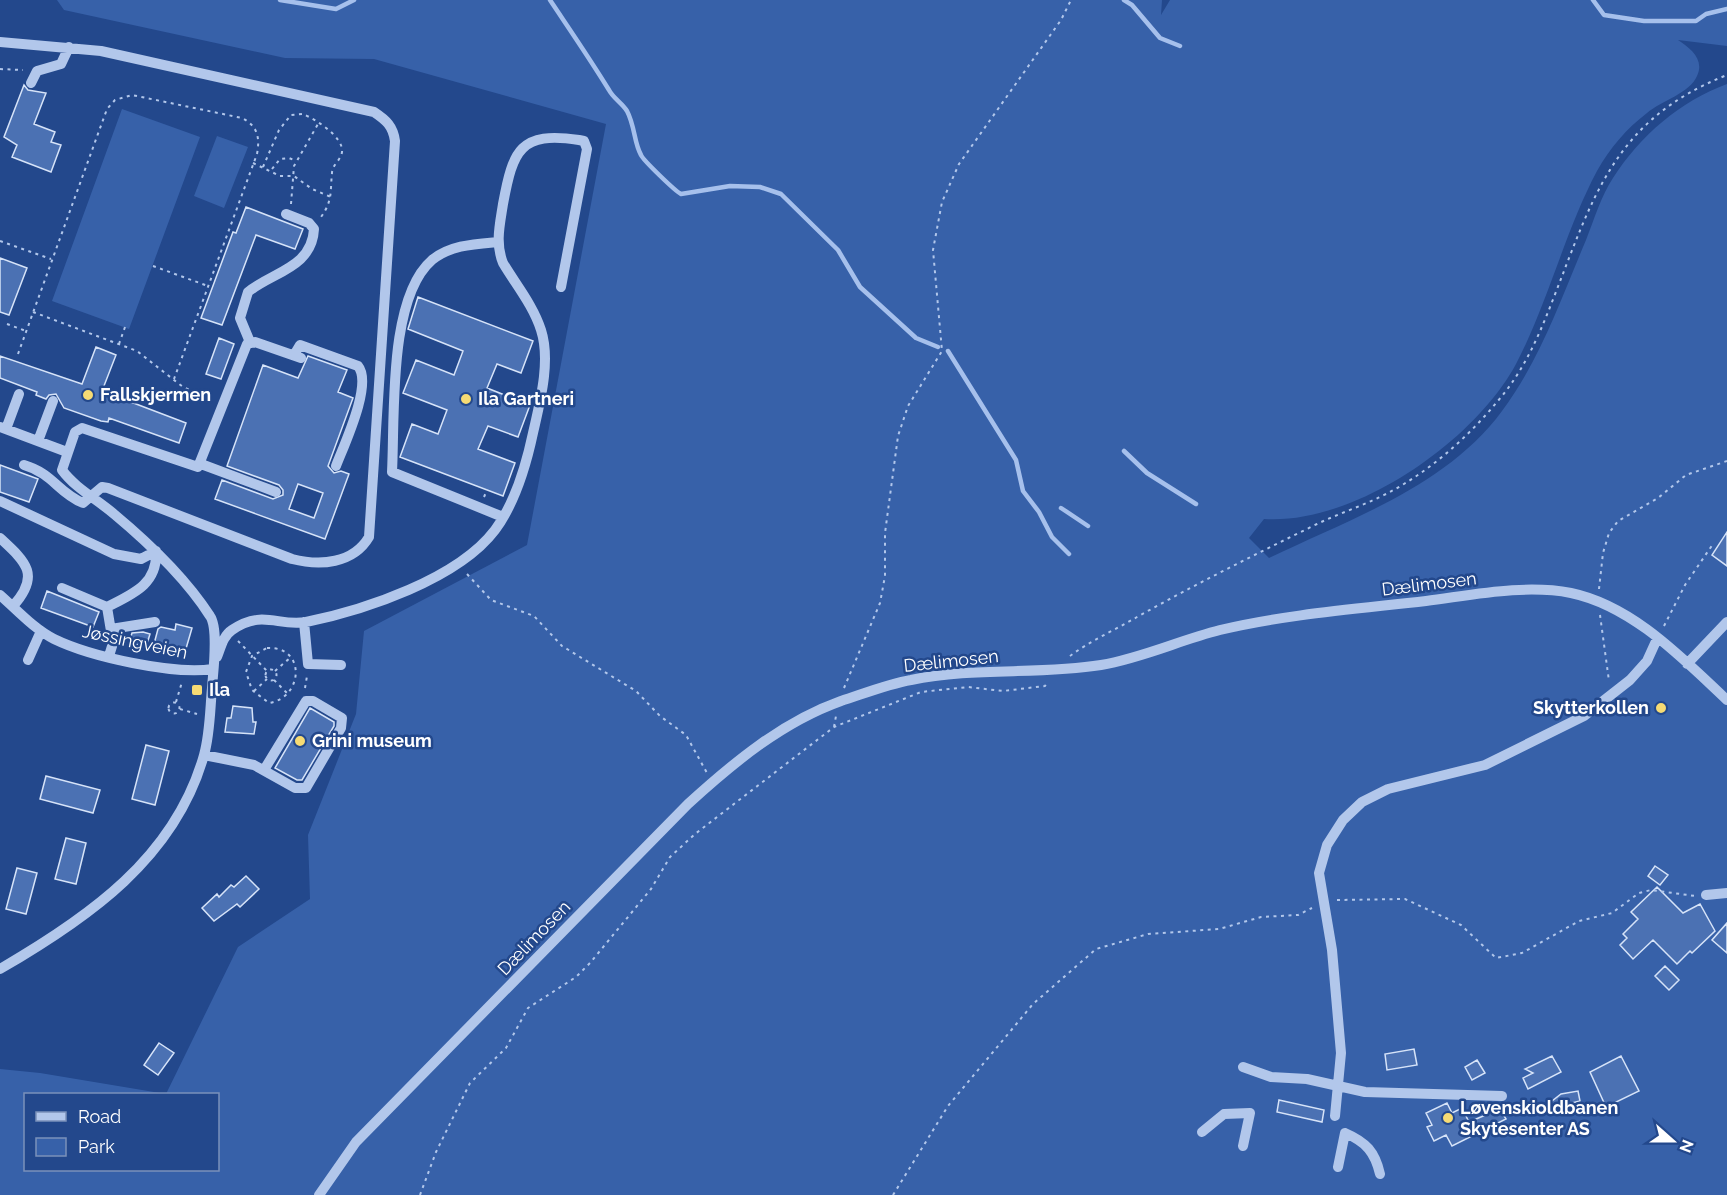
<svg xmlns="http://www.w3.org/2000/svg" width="1727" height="1195" viewBox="0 0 1727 1195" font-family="Raleway,sans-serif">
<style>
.green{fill:#3761a9;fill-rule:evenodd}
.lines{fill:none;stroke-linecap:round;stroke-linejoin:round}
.stream{stroke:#a6c0ec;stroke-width:4.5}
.building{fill:#4b71b3;stroke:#d6e3f8;stroke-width:1.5;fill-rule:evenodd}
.path{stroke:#b2c7eb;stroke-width:2;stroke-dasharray:3 4.5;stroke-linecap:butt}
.minor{stroke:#b2c7eb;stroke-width:10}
.poi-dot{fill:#f6db74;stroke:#23488c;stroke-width:2}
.labels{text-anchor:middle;stroke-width:5;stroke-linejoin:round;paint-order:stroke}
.poi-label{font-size:18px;font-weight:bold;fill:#fff;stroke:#23488c;text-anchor:start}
.street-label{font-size:18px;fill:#fff;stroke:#23488c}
</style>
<rect width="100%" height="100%" fill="#23488c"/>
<path class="green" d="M 57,0 L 1162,0 L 1161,15 L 1170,0 L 1727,0 L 1727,46 L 1678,40 C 1690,48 1705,59 1697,76 C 1690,93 1661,101 1647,113 C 1626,129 1610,148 1597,171 C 1565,231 1548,303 1516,364 C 1474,442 1354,525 1264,519 L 1249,538 L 1269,558 C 1350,519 1447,486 1502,411 C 1540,360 1561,299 1586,240 C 1594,220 1601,196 1613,178 C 1640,136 1680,101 1727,84 L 1727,1195 L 0,1195 L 0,1069 L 40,1073 L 166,1094 L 238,947 L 310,899 L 308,835 L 356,714 L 364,631 L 527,545 L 606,124 L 374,59 L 285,58 L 64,10 ZM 26,1094 L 218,1094 L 218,1170 L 26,1170 Z
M 122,109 L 200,137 L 129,329 L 52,301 Z
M 217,136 L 248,147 L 224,208 L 194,196 Z"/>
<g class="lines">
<path class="stream" d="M 280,0 L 336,9 L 354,0
M 550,0 C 570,30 590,59 609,90 C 613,98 622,103 627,111 C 635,126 634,143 641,155 C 643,160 675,191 681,194 L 730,186 L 760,187 L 781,194 L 838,250 L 860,287 L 916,338 L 938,347
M 1124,0 L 1132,5 L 1160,38 L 1180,46
M 1593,0 L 1604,15 L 1644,21 L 1696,21 L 1706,14 L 1727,9
M 948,351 L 1016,460 L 1023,491 L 1039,512 L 1052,537 L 1069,554
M 1124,451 L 1147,473 L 1196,504
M 1061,508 L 1088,526"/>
</g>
<path class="building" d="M 24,85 L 28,90 L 46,93 L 34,124 L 55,132 L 51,142 L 61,145 L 51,172 L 12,157 L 17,145 L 4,137 Z
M 246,207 L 303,229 L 295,249 L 256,235 L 222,325 L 201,318 L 233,232 L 236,233 Z
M 0,258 L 27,268 L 9,315 L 0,312 Z
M 418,297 L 533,341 L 521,373 L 497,364 L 487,388 L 530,405 L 518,437 L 488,426 L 478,449 L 515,463 L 503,496 L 400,457 L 412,424 L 438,434 L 447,410 L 403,393 L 416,360 L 454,375 L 463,351 L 408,329 Z
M 219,338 L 234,344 L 221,379 L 206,374 Z
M 96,347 L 116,355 L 102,391 L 186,423 L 179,443 L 109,418 L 108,422 L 101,421 L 64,408 L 56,394 L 49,395 L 46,399 L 36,395 L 37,392 L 0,378 L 0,356 L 82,384 Z
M 308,356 L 347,370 L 338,392 L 353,398 L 328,466 L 334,473 L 341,471 L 349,474 L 325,539 L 215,499 L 222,480 L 273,499 L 283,495 L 283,490 L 279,485 L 227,466 L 263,365 L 298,378 ZM 298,484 L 323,493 L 314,518 L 289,509 Z
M 0,465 L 38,479 L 29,502 L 0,492 Z
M 1727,532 L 1727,566 L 1712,555 Z
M 47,591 L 99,612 L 93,627 L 41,608 Z
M 176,624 L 192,628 L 185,652 L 154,644 L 158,629 L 161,627 L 175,630 Z
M 143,632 L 150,634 L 146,647 L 129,643 L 132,633 Z
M 233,706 L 252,708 L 253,722 L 256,722 L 254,734 L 225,732 L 227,718 L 231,718 Z
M 310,708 L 334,722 L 334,726 L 302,780 L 297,780 L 275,768 Z
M 146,745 L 169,751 L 155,805 L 132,799 Z
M 46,776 L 100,790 L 93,813 L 40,799 Z
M 66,838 L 86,843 L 76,884 L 55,879 Z
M 1655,866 L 1668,875 L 1660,885 L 1648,876 Z
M 17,868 L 37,873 L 26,914 L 6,909 Z
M 246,876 L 259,889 L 240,907 L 237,904 L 214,921 L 202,908 L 217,894 L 219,897 L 231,885 L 234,887 Z
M 1657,887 L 1683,913 L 1700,904 L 1715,931 L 1692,953 L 1690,951 L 1677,964 L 1653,940 L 1633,959 L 1620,945 L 1627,938 L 1623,934 L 1638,919 L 1631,912 Z
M 1727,923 L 1727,953 L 1712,940 Z
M 1665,966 L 1679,980 L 1669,990 L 1655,976 Z
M 159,1043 L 174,1053 L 158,1075 L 144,1065 Z
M 1414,1049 L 1417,1065 L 1387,1070 L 1385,1054 Z
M 1552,1056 L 1561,1072 L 1528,1089 L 1523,1078 L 1533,1073 L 1525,1069 Z
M 1621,1056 L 1639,1091 L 1606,1107 L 1590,1072 Z
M 1477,1060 L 1485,1073 L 1472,1080 L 1465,1067 Z
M 1578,1091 L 1580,1101 L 1564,1105 L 1555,1112 L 1547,1105 L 1561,1094 Z
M 1279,1100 L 1324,1110 L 1322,1122 L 1277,1112 Z
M 1447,1103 L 1452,1113 L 1462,1108 L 1469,1122 L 1500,1109 L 1506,1119 L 1452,1146 L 1446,1135 L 1434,1141 L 1427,1127 L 1432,1125 L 1426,1113 Z"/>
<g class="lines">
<path class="path" d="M 0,69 L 23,70
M 253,163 L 280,176 L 294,176 L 312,189 L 331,197
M 263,167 L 279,130 L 291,115 L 303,114 C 315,119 344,137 342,152 C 341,160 332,165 332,173 C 330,192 333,200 321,217
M 272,169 L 280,159 L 289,158 L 296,161
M 291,204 L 294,166 L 318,124
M 0,241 L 51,259
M 153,266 L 208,286
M 33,312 L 137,351 L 183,387 L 212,399
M 7,324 L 26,331
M 119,344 L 125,327
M 18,354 L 107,109 L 115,100 L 132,95 L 242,118 C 258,126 260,138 257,154 L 174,379
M 484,497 L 487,490
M 467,574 L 491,600 L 534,616 L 562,646 L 636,691 L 660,716 L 686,735 L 707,773
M 1599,589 L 1603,553 L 1609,533 L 1618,521 L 1658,498 L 1686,475 L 1727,461
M 1600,615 L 1609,681
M 1664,626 L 1685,585 L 1713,544
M 238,641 L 267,671
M 267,648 C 307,646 303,698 269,703 L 252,690 L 246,672 L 252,656 Z
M 1070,656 C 1090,641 1115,630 1137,617 C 1196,584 1256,554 1317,524 C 1340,513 1365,505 1388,493 C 1430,471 1467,438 1497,402 C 1523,372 1538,338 1552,302 C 1593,198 1613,120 1727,75
M265.5 675a5.5 5.5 0 1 1 11 0a5.5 5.5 0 1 1-11 0Z
M 275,671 L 291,657
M 274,680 L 287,693
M 305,688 L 307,676
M 844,688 L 880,603 L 885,576 L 885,533 L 898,436 L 908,406 L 942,351 L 933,250 L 942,202 L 959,164 L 1061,20 L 1071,0
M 254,691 L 267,679
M 176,702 L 182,682
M168.5 708a5.5 5.5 0 1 1 11 0a5.5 5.5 0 1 1-11 0Z
M 180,709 L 197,714
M 834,727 L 836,716
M 1337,900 L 1405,899 L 1461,925 L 1496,958 L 1522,953 L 1579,921 L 1612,913 L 1639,893 L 1651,890 L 1695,896
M 420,1195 L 436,1152 L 470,1083 L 506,1048 L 528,1008 L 576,977 L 590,963 L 651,889 L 670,857 L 695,834 L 834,727 L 921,692 L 968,687 L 1003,691 L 1045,686 L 1047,683
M 893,1195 L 948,1106 L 1033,1004 L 1096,949 L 1148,934 L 1219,929 L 1261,917 L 1298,915 L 1312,908"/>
<path class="minor" d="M 0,42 L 101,51 L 374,112 C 386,120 393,126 395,141 L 369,537 C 353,564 320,566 292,559 L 108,488 L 102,487 L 83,503 C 57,492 54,474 24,465
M 31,83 L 37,71 L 61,64 L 69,47
M 498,242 C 475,244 450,245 432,260 C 388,298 395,416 392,472 L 503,517
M 250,342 L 240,318 L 248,292 C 272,272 312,268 314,229 L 309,223 L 286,214
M 294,355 L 300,345 L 358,366 C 373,384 344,445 336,466
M 0,427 L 67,452
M 6,429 L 19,394
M 38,441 L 53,401
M 201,464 L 276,492
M 0,501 L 114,554 L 141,559 L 156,551
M 0,538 C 26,562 41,575 13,606
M 62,588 L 107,607 L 113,643 L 109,656
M 0,595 C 17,610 34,629 54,639 C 91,657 174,675 213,669
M 107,607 C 133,594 158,584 156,551
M 304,622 L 308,664 L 341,665
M 111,629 L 155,622
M 217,657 C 221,647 223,636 232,630 C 263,609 278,627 306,622 C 365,610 458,579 495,530 C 515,503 526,466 533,433 C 540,402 551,361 541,330 C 533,305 516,285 503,263 C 495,243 500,224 503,204 C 513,150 520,131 579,140 L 584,141 L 587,149 L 561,287
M 28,660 L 41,631
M 1687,664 L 1727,622
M 204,755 L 254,765 L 295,788 L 306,788 L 341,728 L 342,718 L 313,701 L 306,701 L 264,770
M 1706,895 L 1727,893
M 0,969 C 88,918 175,858 204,755 C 210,734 210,710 212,688 C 213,672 219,629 210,616 C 185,577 150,544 114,514 C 98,500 75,488 62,470 L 75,432 L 82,428 L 198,467 L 247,344 L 255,342 L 301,358
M 1243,1067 L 1271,1077 L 1307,1079 L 1365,1092 L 1502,1096
M 1335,1116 L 1341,1053 L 1332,950 L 1319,873 L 1327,845 L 1343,820 L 1362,802 L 1388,789 L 1485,765 L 1584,716 L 1630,680 L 1647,661 L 1657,639
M 1202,1132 L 1224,1114 L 1250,1113 L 1243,1146
M 1338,1167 L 1345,1133 C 1366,1142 1375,1152 1380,1174
M 319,1195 L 356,1142 L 688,804 C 733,763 782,722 841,701 C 863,694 888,684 911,680 C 973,667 1039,675 1101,665 C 1142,658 1180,640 1220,630 C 1288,614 1357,609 1426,601 C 1473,595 1524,584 1571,593 C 1633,606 1683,659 1727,700"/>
</g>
<g class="poi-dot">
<circle cx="88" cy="395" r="6"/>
<circle cx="466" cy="399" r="6"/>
<rect x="191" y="684" width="12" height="12" rx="3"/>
<circle cx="1661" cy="708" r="6"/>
<circle cx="300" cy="741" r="6"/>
<circle cx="1448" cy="1118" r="6"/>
</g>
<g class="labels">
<g class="poi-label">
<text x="100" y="401">Fallskjermen</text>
<text x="478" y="405">Ila Gartneri</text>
<text x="209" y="696">Ila</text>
<text x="1649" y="714" text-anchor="end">Skytterkollen</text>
<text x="312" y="747">Grini museum</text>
<text x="1460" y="1114">Løvenskioldbanen<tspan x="1460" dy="21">Skytesenter AS</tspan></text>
</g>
<g class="street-label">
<text transform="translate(1429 584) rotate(-7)" y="6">Dælimosen</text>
<text transform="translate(135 642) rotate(12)" y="6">Jøssingveien</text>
<text transform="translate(951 661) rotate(-6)" y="6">Dælimosen</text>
<text transform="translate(534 938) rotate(-46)" y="6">Dælimosen</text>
</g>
</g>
<rect x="24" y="1093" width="195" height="78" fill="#23488c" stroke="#7b91ba" stroke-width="1.5"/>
<rect x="36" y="1112" width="30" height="9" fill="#b2c7eb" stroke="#7b91ba" stroke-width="1.5"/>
<text x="78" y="1123" font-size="18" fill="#ffffff">Road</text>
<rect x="36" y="1138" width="30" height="18" fill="#3761a9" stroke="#7b91ba" stroke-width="1.5"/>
<text x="78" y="1153" font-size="18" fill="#ffffff">Park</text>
<g transform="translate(1673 1141) rotate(111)" stroke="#23488c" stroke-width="4.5" paint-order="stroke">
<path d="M0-4.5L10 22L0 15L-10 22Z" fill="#ffffff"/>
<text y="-9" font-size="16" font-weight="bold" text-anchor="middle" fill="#ffffff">N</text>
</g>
</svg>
